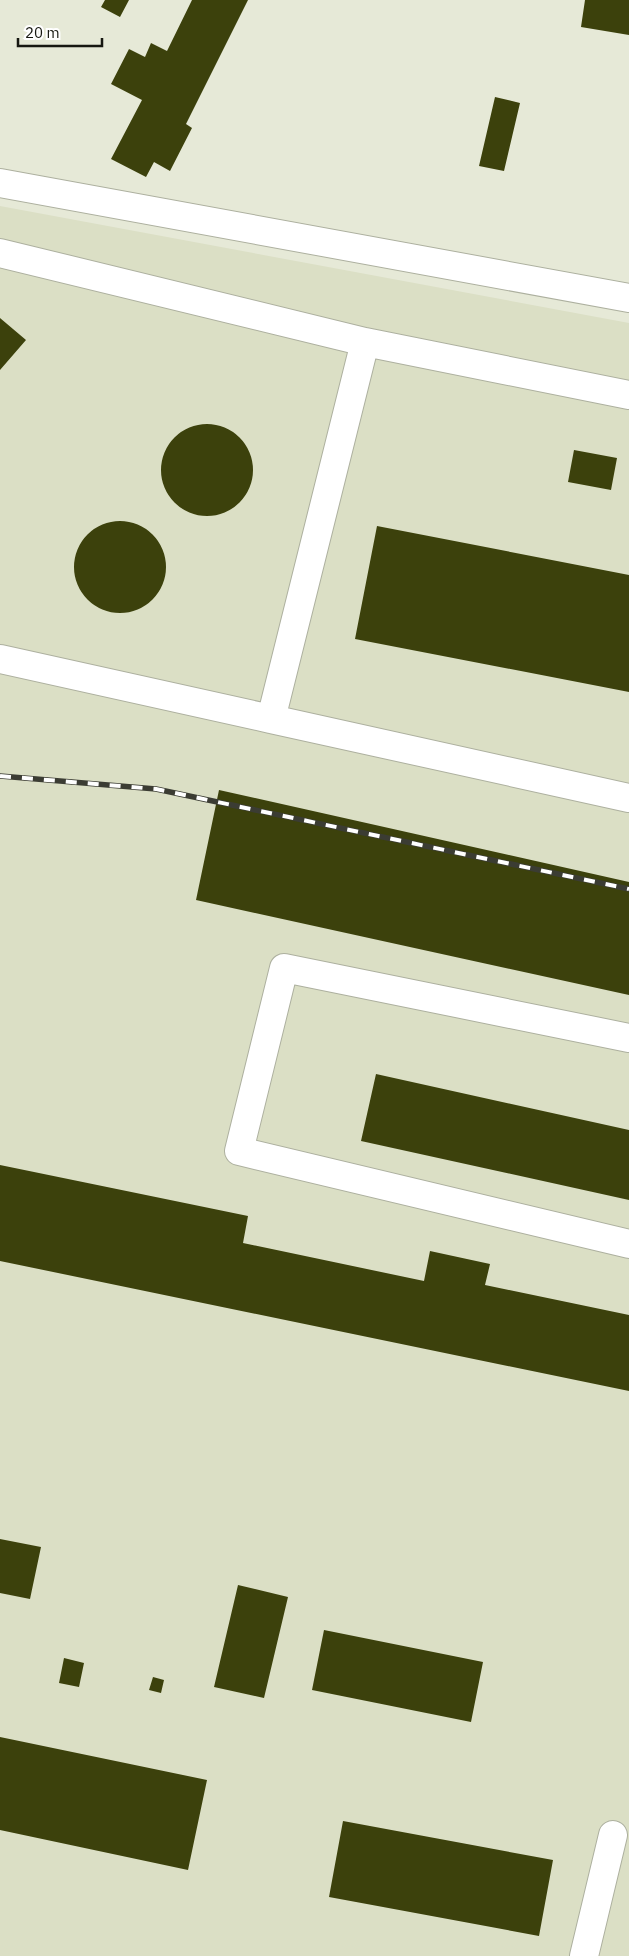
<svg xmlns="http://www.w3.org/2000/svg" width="629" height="1956" viewBox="0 0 629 1956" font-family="'IBM Plex Sans',sans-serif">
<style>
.built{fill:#dbdfc5}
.building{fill:#3c410c}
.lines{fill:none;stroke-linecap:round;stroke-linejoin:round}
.minor-casing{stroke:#adb09f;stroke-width:30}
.minor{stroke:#fff;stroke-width:28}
.rail-casing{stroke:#3b3c33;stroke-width:5.5}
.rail{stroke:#fff;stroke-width:4;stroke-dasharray:11;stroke-linecap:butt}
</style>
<rect width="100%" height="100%" fill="#e6e9d7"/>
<path class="built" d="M 0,206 L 629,323 L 629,1956 L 0,1956 Z"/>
<path class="building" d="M 105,0 L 129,0 L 120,17 L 101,7 Z
M 192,0 L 248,0 L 186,124 L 192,128 L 170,171 L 154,162 L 146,177 L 111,159 L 142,100 L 111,84 L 129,49 L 145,57 L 151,43 L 167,51 Z
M 585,0 L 629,0 L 629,35 L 581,27 Z
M 495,97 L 520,103 L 504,171 L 479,166 Z
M 0,318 L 26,340 L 0,370 Z
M161 470a46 46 0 1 1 92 0a46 46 0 1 1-92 0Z
M 574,450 L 617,458 L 611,490 L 568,482 Z
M74 567a46 46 0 1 1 92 0a46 46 0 1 1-92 0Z
M 377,526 L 629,575 L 629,692 L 355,639 Z
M 219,790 L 629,882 L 629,995 L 196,900 Z
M 376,1074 L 629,1130 L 629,1200 L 361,1141 Z
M 0,1165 L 248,1216 L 243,1243 L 424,1281 L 430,1251 L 490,1264 L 485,1285 L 629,1315 L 629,1391 L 0,1261 Z
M 0,1539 L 41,1547 L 30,1599 L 0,1593 Z
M 238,1585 L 288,1597 L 264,1698 L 214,1687 Z
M 324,1630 L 483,1662 L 471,1722 L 312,1690 Z
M 64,1658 L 84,1663 L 79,1687 L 59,1683 Z
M 153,1677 L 164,1680 L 161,1693 L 149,1690 Z
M 0,1737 L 207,1780 L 188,1870 L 0,1830 Z
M 343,1821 L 553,1860 L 539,1936 L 329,1897 Z"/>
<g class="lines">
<g class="minor-casing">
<path id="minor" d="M 0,183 L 629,298
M 0,253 L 365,342 L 629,395
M 0,659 L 271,719 L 365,342
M 271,719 L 629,798
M 629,1038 L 284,968 L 239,1151 L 629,1244
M 584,1956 L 613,1835"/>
</g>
<use href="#minor" class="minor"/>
<g class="rail-casing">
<path id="rail" d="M 0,776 L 156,789 L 629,889"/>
</g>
<use href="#rail" class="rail"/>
</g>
<path d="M18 38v8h84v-8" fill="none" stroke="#161710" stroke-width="2.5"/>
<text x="25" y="38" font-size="15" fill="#161710" stroke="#ffffff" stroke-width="4" paint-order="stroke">20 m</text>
</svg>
